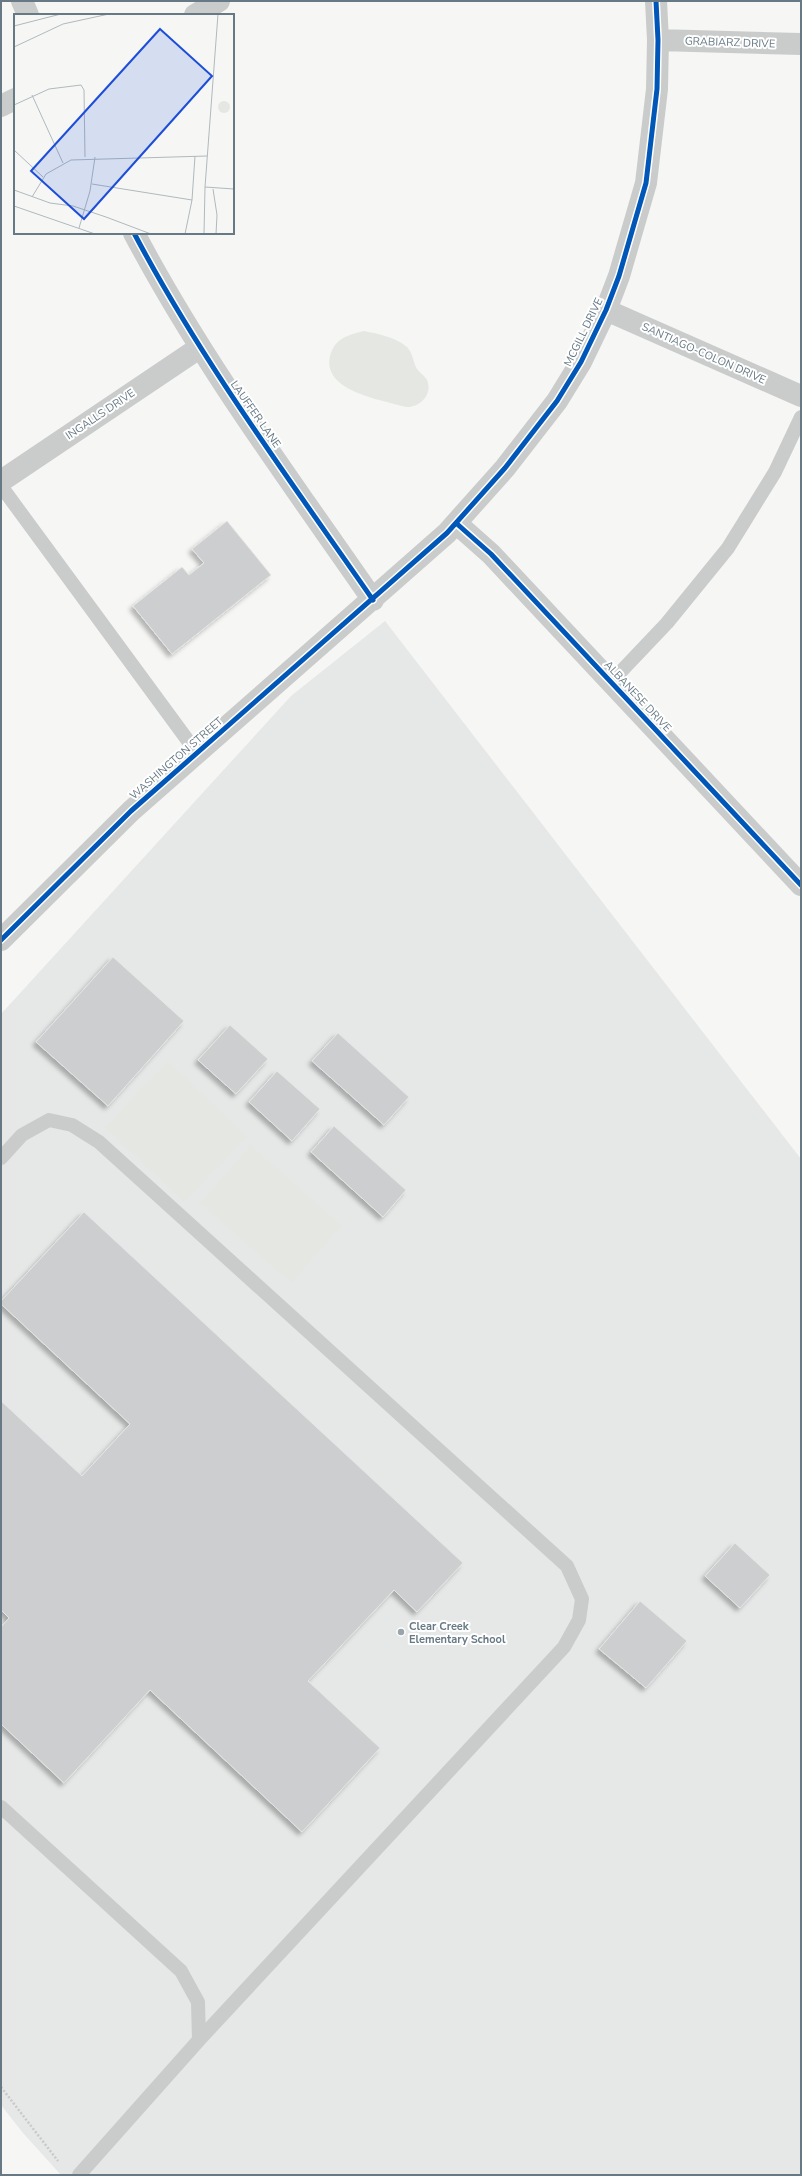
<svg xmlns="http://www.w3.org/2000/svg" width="802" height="2176" viewBox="0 0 802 2176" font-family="'Nunito Sans',sans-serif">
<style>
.built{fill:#e6e7e7}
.green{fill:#e5e8e2}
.building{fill:#cdcecf;stroke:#e5e5e4;filter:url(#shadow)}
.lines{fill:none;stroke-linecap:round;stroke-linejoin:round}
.path{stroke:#c8c9ca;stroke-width:2.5;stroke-dasharray:2 2;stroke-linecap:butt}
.service{stroke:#cacccc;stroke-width:14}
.minor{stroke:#cacccc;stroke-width:22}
.cycleway-casing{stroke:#fff;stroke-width:8}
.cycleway{stroke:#0057b8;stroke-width:5}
.poi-dot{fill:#98a5ac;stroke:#fff;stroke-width:1.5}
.labels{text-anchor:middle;stroke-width:4;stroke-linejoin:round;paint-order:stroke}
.street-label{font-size:11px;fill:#667984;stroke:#fff}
.poi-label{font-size:11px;font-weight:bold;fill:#667984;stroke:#fff;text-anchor:start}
.inset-road{fill:none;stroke:#afb9be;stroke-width:1}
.view{fill:#1d4ed8;fill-opacity:0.15;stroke:#1d4ed8;stroke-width:2}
.inset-edge{fill:none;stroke:#667984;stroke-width:2}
</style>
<defs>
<filter id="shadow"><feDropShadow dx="-3.5" dy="3.5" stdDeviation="2" flood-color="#0004"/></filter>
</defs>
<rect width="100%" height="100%" fill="#f6f6f5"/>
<path class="built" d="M 385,621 L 801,1159 L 801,2175 L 61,2175 L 23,2133 L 1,2105 L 1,1014 L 291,696 Z"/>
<path class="green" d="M 364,331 C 379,334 395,337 407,347 C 413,353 413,362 417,369 C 420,373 425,376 427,380 C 434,396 416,411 402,406 C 378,399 322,390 330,356 C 335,338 348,335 364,331 Z
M 168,1061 L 247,1137 L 184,1202 L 105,1127 Z
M 251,1145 L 342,1226 L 291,1283 L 200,1203 Z"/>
<path class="building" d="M 227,521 L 271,575 L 172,654 L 133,606 L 182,567 L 189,575 L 204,563 L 192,549 Z
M 113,957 L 184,1021 L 108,1106 L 36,1042 Z
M 230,1025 L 268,1059 L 236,1094 L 198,1060 Z
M 338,1033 L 409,1097 L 384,1125 L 312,1061 Z
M 277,1071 L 320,1109 L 292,1141 L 249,1102 Z
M 334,1126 L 406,1190 L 383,1217 L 311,1152 Z
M 84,1212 L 463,1563 L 417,1612 L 394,1590 L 308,1681 L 380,1748 L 302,1832 L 150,1690 L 64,1783 L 1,1724 L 1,1627 L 9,1618 L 1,1610 L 1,1401 L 82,1476 L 130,1424 L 1,1304 L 1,1301 Z
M 735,1543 L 770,1575 L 740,1608 L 705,1576 Z
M 640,1601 L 687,1641 L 646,1688 L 599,1649 Z"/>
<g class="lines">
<path class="path" d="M 1,2087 L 58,2161"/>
<path class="service" d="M 1,486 L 197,753
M 611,682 L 667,623 L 728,548 L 775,472 L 801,417
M 1,1158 L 22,1135 L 49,1120 L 72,1125 L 99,1142 L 567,1566 L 582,1599 L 579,1620 L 564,1647 L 199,2040
M 1,1807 L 181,1971 L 198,2002 L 199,2040 L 79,2175"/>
<path class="minor" d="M 22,1 L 28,15
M 195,15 L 219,1
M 658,40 L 801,44
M 1,106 L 15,99
M 134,233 C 202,362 290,480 373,600
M 606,310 L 801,396
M 1,481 L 199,348
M 456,523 L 491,554 L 801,885
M 1,940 L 131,811 L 447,533 L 505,468 L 557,401 L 581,362 L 606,310 L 619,276 L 646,183 L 657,89 L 658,40 L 656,1"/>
<g class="cycleway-casing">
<path id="cycleway" d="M 134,233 C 202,362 290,480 373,600
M 456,523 L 491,554 L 801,885
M 1,940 L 131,811 L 447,533 L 505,468 L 557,401 L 581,362 L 606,310 L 619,276 L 646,183 L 657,89 L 658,40 L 656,1"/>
</g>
<use href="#cycleway" class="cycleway"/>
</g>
<circle class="poi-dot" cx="401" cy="1632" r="4"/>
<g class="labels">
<g class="street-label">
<text transform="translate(730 42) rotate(2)" y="4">GRABIARZ DRIVE</text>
<text transform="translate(583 332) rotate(-64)" y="4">MCGILL DRIVE</text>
<text transform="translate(704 353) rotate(24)" y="4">SANTIAGO-COLON DRIVE</text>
<text transform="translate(100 414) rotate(-34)" y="4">INGALLS DRIVE</text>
<text transform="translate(256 414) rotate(55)" y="4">LAUFFER LANE</text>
<text transform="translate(638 696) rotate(47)" y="4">ALBANESE DRIVE</text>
<text transform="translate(176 758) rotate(-41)" y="4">WASHINGTON STREET</text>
</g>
<g class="poi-label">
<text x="409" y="1630">Clear Creek<tspan x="409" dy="13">Elementary School</tspan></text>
</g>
</g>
<g transform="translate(14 14)">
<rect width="220" height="220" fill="#f6f6f5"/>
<path d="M204 93a6 6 0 1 1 12 0a6 6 0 1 1-12 0Z" fill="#e5e8e2"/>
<path class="inset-road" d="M 0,12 L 47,0M 0,33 L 49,10 L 95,0M 18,81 L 49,149M 0,91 L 35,75 L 67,71 L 70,76 L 71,143M 0,136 L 29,163M 78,170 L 178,186M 191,173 L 220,175M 199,175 L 203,201 L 202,220M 0,176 L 36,189 L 59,192 L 92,203 L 137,220M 18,183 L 32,160 L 57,146 L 193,142M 0,192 L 81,220M 65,214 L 76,177 L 81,143M 171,220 L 178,186 L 181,142M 190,220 L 191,173 L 204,0"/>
<path class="view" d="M 146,15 L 198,62 L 70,205 L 17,157 Z"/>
<rect width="220" height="220" class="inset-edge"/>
</g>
<rect width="802" height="2176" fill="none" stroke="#667984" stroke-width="4"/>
</svg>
